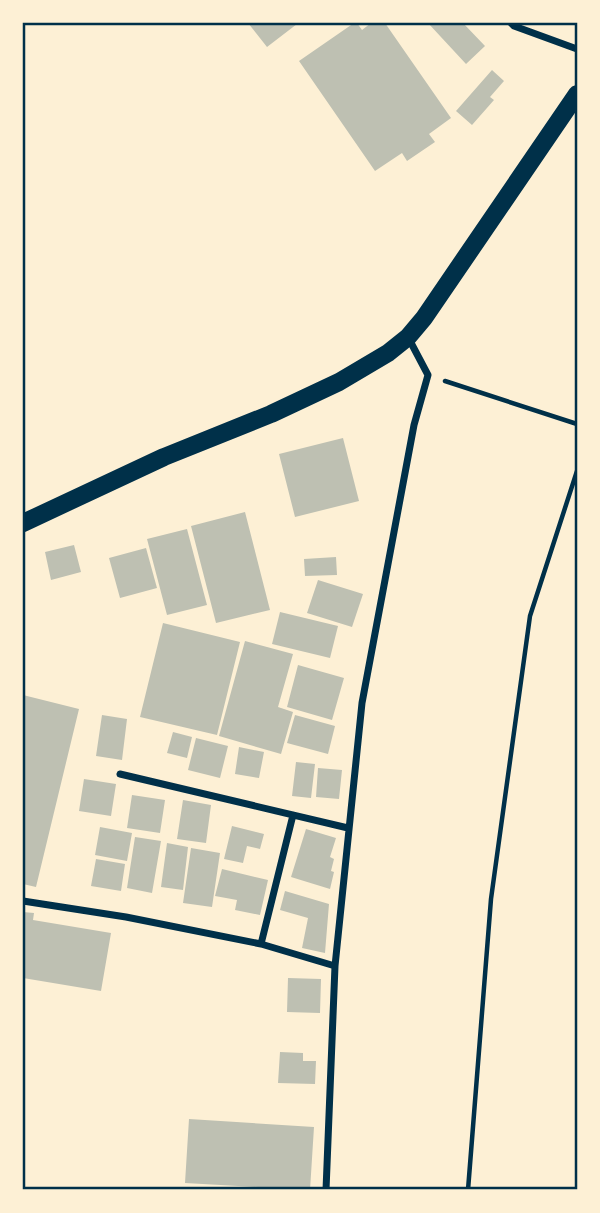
<svg xmlns="http://www.w3.org/2000/svg" width="600" height="1213" viewBox="0 0 600 1213" font-family="Quicksand,sans-serif">
<style>
.building{fill:#bec0b2}
.lines{fill:none;stroke-linecap:round;stroke-linejoin:round}
.path{stroke:#003049;stroke-width:4.5}
.minor{stroke:#003049;stroke-width:7}
.primary{stroke:#003049;stroke-width:18}
.neatline{fill:none;stroke:#003049;stroke-width:2.5}
</style>
<rect width="100%" height="100%" fill="#fdf0d5"/>
<path class="building" d="M 248,23 L 295,23 L 297,24 L 267,47 Z
M 354,23 L 357,23 L 362,30 L 371,23 L 385,23 L 451,118 L 429,134 L 435,142 L 407,161 L 402,153 L 375,171 L 299,61 Z
M 428,23 L 463,23 L 485,46 L 466,64 Z
M 492,70 L 504,81 L 490,97 L 494,100 L 472,125 L 456,111 Z
M 343,438 L 359,501 L 295,517 L 279,454 Z
M 245,512 L 270,610 L 216,623 L 191,526 Z
M 187,529 L 207,605 L 167,615 L 147,539 Z
M 74,545 L 81,572 L 51,580 L 45,552 Z
M 146,548 L 157,588 L 120,598 L 109,558 Z
M 336,557 L 337,575 L 305,576 L 304,559 Z
M 318,580 L 363,594 L 352,627 L 307,613 Z
M 280,612 L 338,626 L 330,658 L 272,644 Z
M 163,623 L 240,642 L 217,735 L 140,717 Z
M 245,641 L 293,654 L 278,707 L 293,712 L 281,754 L 219,736 Z
M 298,665 L 344,678 L 332,720 L 287,707 Z
M 23,695 L 79,709 L 36,887 L 23,884 Z
M 102,715 L 127,719 L 122,760 L 96,756 Z
M 295,715 L 335,726 L 328,754 L 287,743 Z
M 173,732 L 192,737 L 187,758 L 167,753 Z
M 196,738 L 228,746 L 220,778 L 188,770 Z
M 239,747 L 264,752 L 259,778 L 235,774 Z
M 296,762 L 315,764 L 311,798 L 292,796 Z
M 318,768 L 342,770 L 339,799 L 316,797 Z
M 84,779 L 116,784 L 111,816 L 79,811 Z
M 132,795 L 165,800 L 160,833 L 127,828 Z
M 183,800 L 211,805 L 206,843 L 177,839 Z
M 232,826 L 264,834 L 260,849 L 247,846 L 243,863 L 224,859 Z
M 100,827 L 132,833 L 127,861 L 95,855 Z
M 306,829 L 336,838 L 330,857 L 334,859 L 331,871 L 334,872 L 330,889 L 291,877 Z
M 135,837 L 161,841 L 152,893 L 127,888 Z
M 167,843 L 188,847 L 183,890 L 161,887 Z
M 191,848 L 220,853 L 212,907 L 183,903 Z
M 96,859 L 125,864 L 121,891 L 91,886 Z
M 222,869 L 268,880 L 260,915 L 235,910 L 237,900 L 215,896 Z
M 285,891 L 329,904 L 325,953 L 302,948 L 308,918 L 280,910 Z
M 23,912 L 34,913 L 33,920 L 111,933 L 101,991 L 23,978 Z
M 288,978 L 321,979 L 320,1013 L 287,1012 Z
M 280,1052 L 303,1053 L 303,1061 L 316,1061 L 315,1084 L 278,1083 Z
M 189,1119 L 314,1127 L 310,1190 L 185,1183 Z"/>
<g class="lines">
<path class="path" d="M 445,381 L 577,424
M 468,1190 L 491,899 L 530,616 L 577,471"/>
<path class="minor" d="M 511,23 L 514,26 L 577,49
M 120,774 L 348,828
M 23,901 L 126,917 L 261,944 L 335,966
M 261,944 L 293,815
M 326,1190 L 335,966 L 362,703 L 414,425 L 428,375 L 409,339"/>
<path class="primary" d="M 23,523 L 164,457 L 271,414 L 339,382 L 388,353 L 408,337 L 424,318 L 577,94"/>
</g>
<rect width="600" height="1213" fill="none" stroke="#fdf0d5" stroke-width="49"/>
<rect x="24" y="24" width="552" height="1164" class="neatline"/>
</svg>
